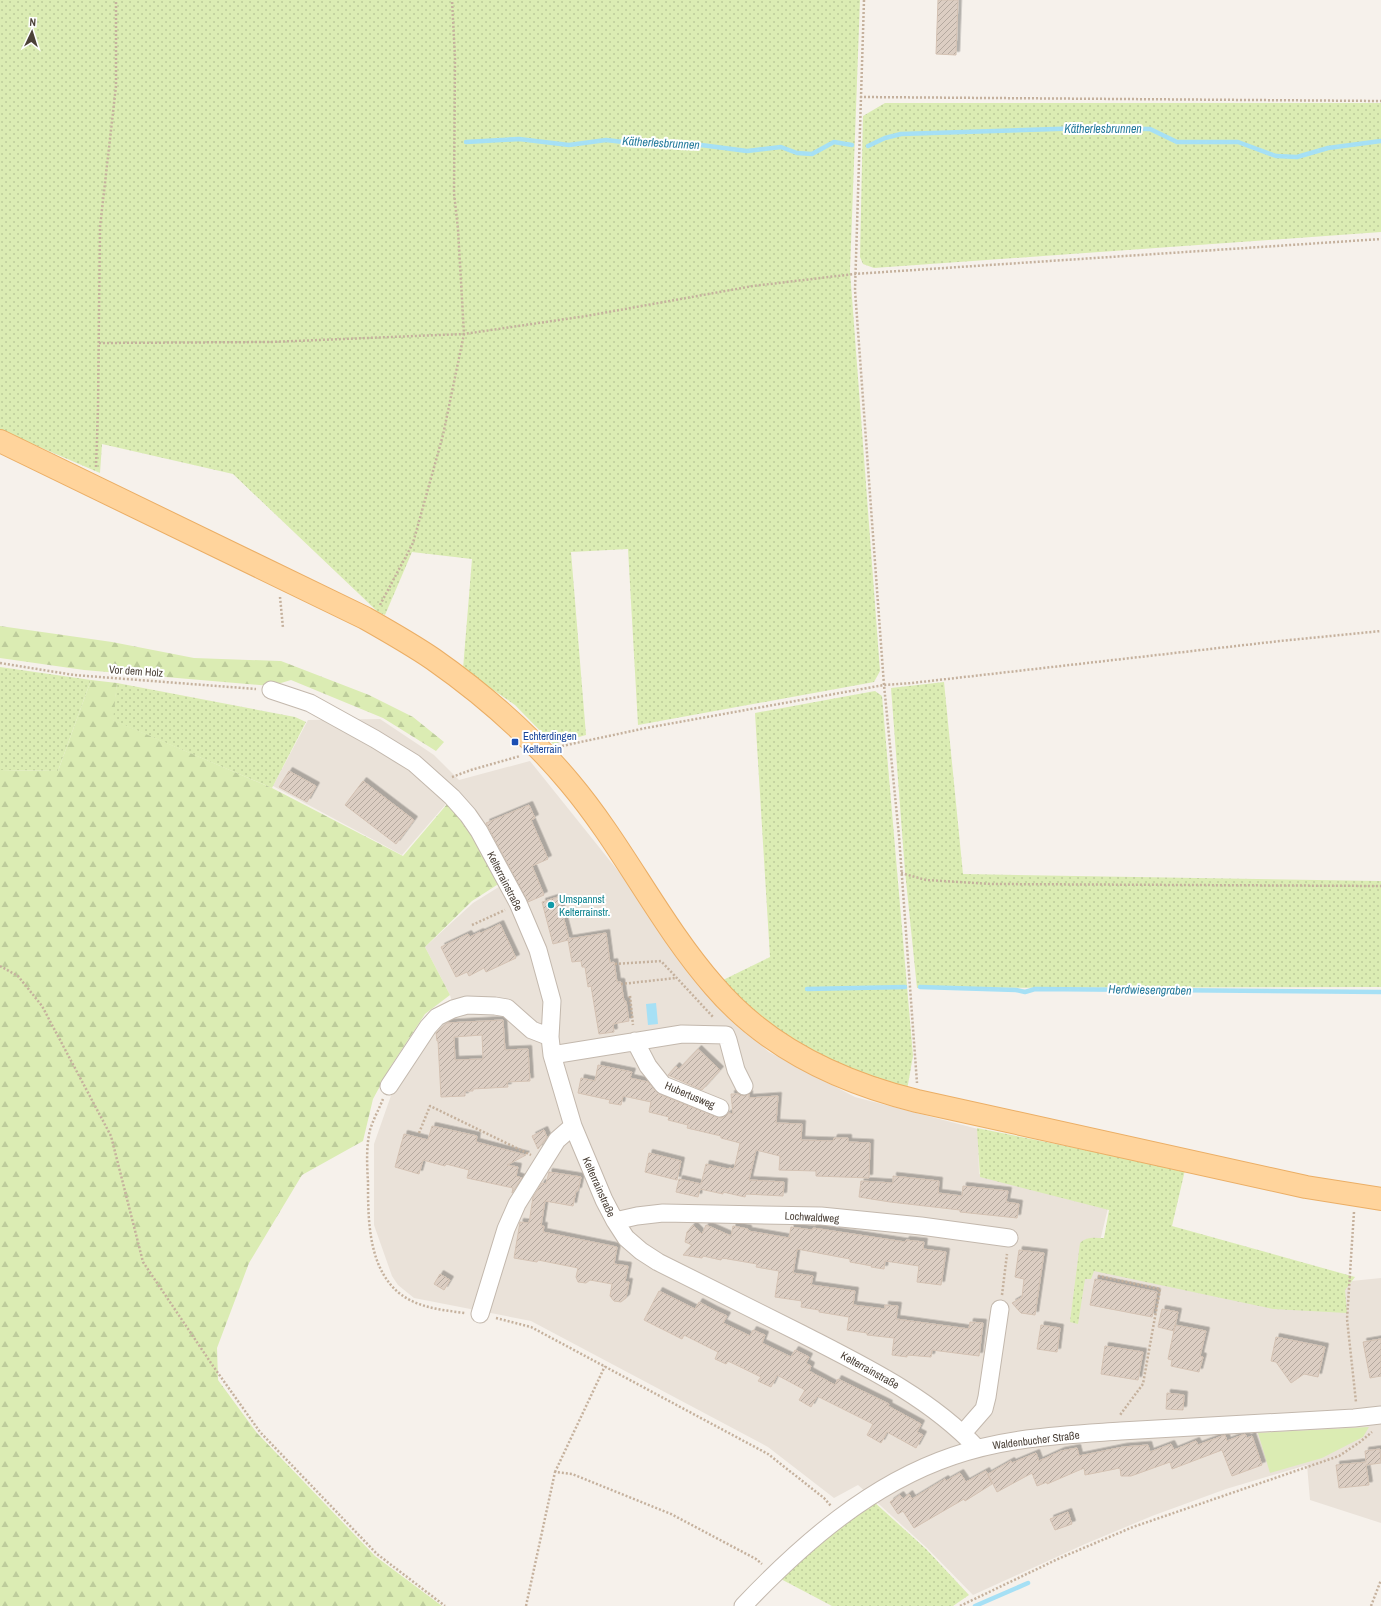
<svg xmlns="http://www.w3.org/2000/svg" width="1381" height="1606" viewBox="0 0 1381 1606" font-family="'Archivo Narrow',sans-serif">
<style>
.residential{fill:#eae2d9}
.grass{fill:url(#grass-dots)}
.forest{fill:url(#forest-firs)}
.garden{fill:#dbecb3}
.water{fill:#a6e0f5}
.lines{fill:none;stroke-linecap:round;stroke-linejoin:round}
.stream{stroke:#a6e0f5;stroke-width:4.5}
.building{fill:url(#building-hatch);stroke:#d4c2b3;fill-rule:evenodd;filter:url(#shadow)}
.minor-casing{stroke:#c3b8ad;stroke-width:19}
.major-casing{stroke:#ebae65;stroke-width:24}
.path{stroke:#c5b19d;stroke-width:2.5;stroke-dasharray:2 2;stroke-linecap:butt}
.minor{stroke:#fff;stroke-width:17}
.major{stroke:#ffd49c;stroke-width:22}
.transit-dot{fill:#1a4fb4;stroke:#fff;stroke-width:1.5}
.culture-dot{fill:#0f9aa8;stroke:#fff;stroke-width:1.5}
.labels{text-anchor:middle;stroke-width:4;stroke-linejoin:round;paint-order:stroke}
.street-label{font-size:11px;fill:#4b4138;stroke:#fff}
.transit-label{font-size:11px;fill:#164399;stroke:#fff;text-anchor:start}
.culture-label{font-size:11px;fill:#0d838f;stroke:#fff;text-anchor:start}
.water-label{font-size:12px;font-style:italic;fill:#257b9c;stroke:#fff}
</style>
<defs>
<pattern id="grass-dots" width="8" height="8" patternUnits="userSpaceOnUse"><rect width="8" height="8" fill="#dbecb3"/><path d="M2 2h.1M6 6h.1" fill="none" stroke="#bdcc9b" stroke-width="1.8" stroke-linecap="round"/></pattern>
<pattern id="forest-firs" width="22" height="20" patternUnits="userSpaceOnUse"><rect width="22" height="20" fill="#dbecb3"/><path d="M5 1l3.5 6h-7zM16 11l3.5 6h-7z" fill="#bdcc9b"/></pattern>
<pattern id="building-hatch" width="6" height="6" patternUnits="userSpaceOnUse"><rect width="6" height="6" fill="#dccec3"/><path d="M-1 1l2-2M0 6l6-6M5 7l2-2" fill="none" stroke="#b4a99f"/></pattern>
<filter id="shadow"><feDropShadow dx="3.5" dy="-3.5" stdDeviation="0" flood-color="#0004"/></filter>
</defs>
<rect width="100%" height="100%" fill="#f6f1eb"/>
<path class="residential" d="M 380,719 L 434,755 L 459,780 L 530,761 L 623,877 L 686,968 L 724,1014 L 769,1052 L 855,1097 L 978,1129 L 979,1174 L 1108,1208 L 1100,1241 L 1302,1286 L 1381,1278 L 1381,1523 L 1310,1500 L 1307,1465 L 1226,1489 L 1152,1516 L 1085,1544 L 973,1595 L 927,1548 L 858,1485 L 834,1498 L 768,1447 L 531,1321 L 414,1298 L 398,1285 L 392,1276 L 374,1225 L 374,1144 L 394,1087 L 435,1022 L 455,1012 L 450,995 L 425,947 L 473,903 L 510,880 L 494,844 L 458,790 L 402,855 L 273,786 L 308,720 Z"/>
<path class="grass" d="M 0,0 L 860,0 L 850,271 L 880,671 L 874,682 L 638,725 L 628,549 L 571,552 L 586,735 L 553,744 L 515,705 L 463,669 L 472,559 L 412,552 L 385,615 L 378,612 L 233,474 L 102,444 L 100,473 L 0,430 Z
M 885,103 L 1381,103 L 1381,232 L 874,268 L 863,264 L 860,257 L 863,116 Z
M 0,667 L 91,680 L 58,771 L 0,770 Z
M 944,682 L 963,874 L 1381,881 L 1381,987 L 917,988 L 905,871 L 891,688 Z
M 117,683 L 295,717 L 306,722 L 272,788 L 112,720 Z
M 875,691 L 882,696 L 913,1056 L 907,1090 L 821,1059 L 764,1021 L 723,980 L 770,957 L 755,713 Z
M 977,1128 L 1185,1170 L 1172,1226 L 1355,1277 L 1345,1290 L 1347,1313 L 1273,1309 L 1094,1271 L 1091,1279 L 1085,1279 L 1078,1324 L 1070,1322 L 1080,1243 C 1087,1236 1095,1238 1104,1238 L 1109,1210 L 980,1177 Z
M 873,1501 L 926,1549 L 969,1595 L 953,1606 L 832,1606 L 777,1577 Z"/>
<path class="forest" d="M 0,626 L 112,642 L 194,658 L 281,661 L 369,695 L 413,717 L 444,742 L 436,751 L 383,718 L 291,680 L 271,686 L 84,670 L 0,658 Z
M 91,680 L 117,683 L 113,720 L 272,788 L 403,856 L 448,803 L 474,832 L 500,883 L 472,901 L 425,947 L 450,995 L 425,1014 L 391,1066 L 373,1099 L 363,1141 L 302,1175 L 249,1263 L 217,1348 L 218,1380 L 257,1433 L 375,1556 L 442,1606 L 0,1606 L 0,770 L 58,771 Z"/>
<path class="garden" d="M 1369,1427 L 1363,1437 L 1322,1458 L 1270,1473 L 1258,1433 Z"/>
<path class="water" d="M 656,1003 L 658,1024 L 648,1025 L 646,1004 Z"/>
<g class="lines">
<path class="stream" d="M 466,142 L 519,139 L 569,145 L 606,140 L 658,146 L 701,145 L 747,151 L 781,147 L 797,153 L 812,154 L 834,142 L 852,145
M 868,146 L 885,138 L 901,134 L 1087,128 L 1150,129 L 1177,142 L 1238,142 L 1276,156 L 1297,157 L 1328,148 L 1381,141
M 920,987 L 1016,990 L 1025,992 L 1035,989 L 1381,992
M 807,989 L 905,987
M 975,1606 L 1028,1583"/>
</g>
<path class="building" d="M 938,0 L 958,0 L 956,55 L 936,54 Z
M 289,771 L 316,786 L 307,802 L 279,787 Z
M 363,781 L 414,820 L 396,844 L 345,805 Z
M 529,805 L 535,818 L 531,820 L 548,859 L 532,866 L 544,895 L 528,902 L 486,823 Z
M 558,897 L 569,939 L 606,933 L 610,963 L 614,962 L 617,982 L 621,982 L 624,1001 L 626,1001 L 629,1021 L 613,1024 L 614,1032 L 599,1034 L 591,986 L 588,987 L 585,967 L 582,967 L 581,961 L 572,962 L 568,940 L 553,944 L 542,902 Z
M 500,924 L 516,958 L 486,972 L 484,968 L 469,976 L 467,972 L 456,977 L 441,947 L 468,934 L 470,937 L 480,932 L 481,933 Z
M 503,1020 L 505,1050 L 528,1049 L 530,1081 L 507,1082 L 508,1087 L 473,1089 L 473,1091 L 465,1091 L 465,1096 L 441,1097 L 438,1041 L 437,1041 L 436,1033 L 447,1023 ZM 482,1035 L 483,1059 L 455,1060 L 454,1037 Z
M 698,1049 L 720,1070 L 702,1090 L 668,1075 L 676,1066 L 679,1069 Z
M 598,1065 L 632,1072 L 630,1078 L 648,1082 L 659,1094 L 717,1117 L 722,1118 L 729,1113 L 733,1114 L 731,1094 L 738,1094 L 744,1096 L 749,1094 L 749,1098 L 778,1096 L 776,1123 L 802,1124 L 801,1140 L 833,1141 L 834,1138 L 848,1138 L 848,1142 L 870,1143 L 869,1178 L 816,1176 L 816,1171 L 779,1170 L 780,1156 L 756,1150 L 749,1180 L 784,1182 L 783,1196 L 746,1194 L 745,1197 L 723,1192 L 723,1194 L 700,1189 L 698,1197 L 676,1192 L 679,1179 L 701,1184 L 706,1164 L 728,1169 L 729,1168 L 734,1169 L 740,1143 L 721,1138 L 721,1136 L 687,1128 L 688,1125 L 668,1120 L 669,1117 L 649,1112 L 651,1102 L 623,1096 L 621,1105 L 609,1103 L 610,1100 L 578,1093 L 581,1078 L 595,1081 Z
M 432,1126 L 477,1136 L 476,1142 L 526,1155 L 507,1165 L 518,1167 L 516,1176 L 522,1178 L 512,1193 L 513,1188 L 467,1178 L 469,1170 L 446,1164 L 445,1166 L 423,1160 L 419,1174 L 395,1167 L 404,1134 L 428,1140 Z
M 544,1130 L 547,1137 L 538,1149 L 532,1136 Z
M 649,1153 L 681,1161 L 677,1180 L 645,1172 Z
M 549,1172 L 581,1177 L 578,1191 L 576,1191 L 573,1206 L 545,1201 L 541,1226 L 544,1226 L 543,1232 L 617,1247 L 614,1264 L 628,1266 L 625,1282 L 629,1282 L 626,1298 L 621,1302 L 614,1301 L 610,1296 L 612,1284 L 590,1280 L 586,1283 L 578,1282 L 576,1277 L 578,1268 L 538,1260 L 537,1262 L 514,1258 L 520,1222 L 529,1223 L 533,1197 L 542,1183 L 546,1184 Z
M 893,1176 L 939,1181 L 938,1193 L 962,1196 L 963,1186 L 1008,1191 L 1006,1202 L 1019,1204 L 1017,1218 L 960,1212 L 960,1210 L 890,1202 L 859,1197 L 861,1181 L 893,1183 Z
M 693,1225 L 702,1234 L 706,1225 L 731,1236 L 733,1226 L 748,1229 L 748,1231 L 789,1238 L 791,1227 L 812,1230 L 813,1228 L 905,1242 L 906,1240 L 924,1242 L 923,1249 L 946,1252 L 941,1285 L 917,1282 L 919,1266 L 885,1261 L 884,1269 L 871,1267 L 872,1266 L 850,1262 L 850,1259 L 797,1249 L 793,1273 L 813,1276 L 811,1285 L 855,1291 L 853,1305 L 885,1309 L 885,1305 L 898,1306 L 896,1319 L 969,1329 L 970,1322 L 983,1323 L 979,1356 L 932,1350 L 931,1357 L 907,1355 L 907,1357 L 892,1355 L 894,1338 L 867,1335 L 867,1333 L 847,1330 L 849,1317 L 819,1312 L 819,1310 L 801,1307 L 802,1301 L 775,1297 L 779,1271 L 756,1267 L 757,1264 L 722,1258 L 721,1260 L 703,1256 L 702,1258 L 683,1255 L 692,1245 L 685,1242 L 687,1232 Z
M 1019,1250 L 1044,1253 L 1035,1315 L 1021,1313 L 1012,1303 L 1022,1297 L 1024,1279 L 1015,1277 Z
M 440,1274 L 450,1280 L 444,1290 L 434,1284 Z
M 1095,1279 L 1157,1292 L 1152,1317 L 1090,1305 Z
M 659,1291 L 695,1309 L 699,1302 L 714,1310 L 727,1316 L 723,1323 L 750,1336 L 753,1330 L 765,1335 L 762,1343 L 791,1357 L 795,1350 L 809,1357 L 806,1363 L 811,1366 L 809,1371 L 835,1385 L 838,1379 L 889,1404 L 888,1406 L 921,1424 L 917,1432 L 923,1435 L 916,1448 L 887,1432 L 881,1443 L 867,1435 L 873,1424 L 817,1396 L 811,1407 L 799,1400 L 805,1390 L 777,1375 L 771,1387 L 758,1381 L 761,1377 L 728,1361 L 726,1364 L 715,1359 L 718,1352 L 684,1335 L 682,1339 L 644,1320 Z
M 1162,1309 L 1178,1312 L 1174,1331 L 1158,1327 Z
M 1041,1325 L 1060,1328 L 1057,1352 L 1037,1349 Z
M 1175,1325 L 1206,1331 L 1200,1356 L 1203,1357 L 1199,1372 L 1171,1366 L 1172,1360 L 1168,1359 Z
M 1276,1337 L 1325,1347 L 1318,1377 L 1304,1374 L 1291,1383 L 1276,1362 L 1271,1361 Z
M 1381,1339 L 1381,1376 L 1370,1378 L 1363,1342 Z
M 1105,1346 L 1143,1352 L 1138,1380 L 1101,1374 Z
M 1167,1393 L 1184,1395 L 1183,1410 L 1166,1409 Z
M 1245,1434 L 1247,1438 L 1252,1436 L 1262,1465 L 1232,1476 L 1222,1450 L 1172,1469 L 1170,1462 L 1131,1476 L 1121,1476 L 1120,1468 L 1085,1475 L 1084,1468 L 1047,1484 L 1047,1482 L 1037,1486 L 1032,1473 L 997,1492 L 988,1474 L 1011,1461 L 1012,1463 L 1036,1453 L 1039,1461 L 1061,1451 L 1077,1448 L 1079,1456 L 1123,1447 L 1148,1445 L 1150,1452 L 1171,1444 L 1174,1450 L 1196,1441 L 1198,1445 L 1225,1435 L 1227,1441 Z
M 1380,1449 L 1381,1463 L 1366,1465 L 1369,1485 L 1339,1488 L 1336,1465 L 1366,1462 L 1365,1451 Z
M 986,1471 L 992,1484 L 965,1501 L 964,1499 L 914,1528 L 903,1511 L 898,1514 L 890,1502 L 900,1495 L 903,1499 L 909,1494 L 912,1499 L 945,1479 L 946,1481 L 960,1473 L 966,1482 Z
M 1068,1512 L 1072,1524 L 1055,1530 L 1050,1519 Z"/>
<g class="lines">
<g class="minor-casing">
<path id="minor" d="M 271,690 L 310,703 L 375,739 L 414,763 L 452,797 L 468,815 L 479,831 L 518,903 L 538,950 L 552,1001 L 550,1037 L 552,1055 L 573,1126 L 604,1200 L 615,1221 L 626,1238 L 641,1251 L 658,1262 C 706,1286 754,1310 802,1334 C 864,1366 929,1397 977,1448
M 635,1041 L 648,1066 L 663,1085 L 720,1108
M 552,1055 L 682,1034 L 726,1035 L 728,1040 L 736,1070 L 744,1086
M 389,1086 L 428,1027 L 437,1017 L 453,1009 L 467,1005 L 495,1006 L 507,1008 L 532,1030 L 550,1037
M 615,1221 L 637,1216 L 663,1213 L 821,1216 L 921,1226 L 1009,1238
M 480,1314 L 506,1229 L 517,1204 L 557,1140 L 573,1126
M 963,1433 L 984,1409 L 987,1397 L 1000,1309
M 743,1606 C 802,1544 870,1484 953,1456 C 1007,1437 1064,1435 1121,1431 C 1198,1426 1276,1422 1354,1418 L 1381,1415"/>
</g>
<g class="major-casing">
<path id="major" d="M 0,441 L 365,618 C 388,631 411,644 433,659 C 483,694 530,735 570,783 C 623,846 659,923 714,986 C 766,1047 840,1082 917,1101 L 1306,1187 L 1381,1199"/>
</g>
<path class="path" d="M 864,0 L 855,290 L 884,685 L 899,836 L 917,1083
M 860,97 L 1381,101
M 99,343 L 270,342 L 464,334 L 586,316 L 753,286 L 854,274 L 1381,239
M 96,467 L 98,408 L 100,227 L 116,86 L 116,0
M 280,597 L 283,628
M 380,605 L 413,543 L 443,435 L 464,334 L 458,229 L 454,193 L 455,57 L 452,0
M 0,663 L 74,675 L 256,689
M 562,746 L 646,728 L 884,685 L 912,683 L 1280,641 L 1381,631
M 452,777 L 471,770 L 520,756
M 901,873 L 926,880 L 992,884 L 1381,886
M 472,925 L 505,910
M 615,964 L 661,961 L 714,1018
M 0,966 L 18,976 L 42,1006 L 111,1136 L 143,1262 L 213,1366 L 260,1432 L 377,1554 L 445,1606
M 621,984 L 676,978
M 630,996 L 633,1025
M 383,1099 C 379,1109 373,1120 370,1130 C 366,1147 367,1165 368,1182 C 368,1219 368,1267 399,1293 C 418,1308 442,1310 465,1313
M 419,1133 L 430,1106 L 531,1155
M 1354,1212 L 1347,1319 L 1356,1402
M 1098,1276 L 1160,1289 L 1143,1384 L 1120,1415
M 1002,1295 L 1007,1254
M 496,1318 L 531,1327 L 768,1454 L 824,1498 L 831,1506
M 555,1472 L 605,1366
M 526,1606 L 555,1472 L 572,1474 L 671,1514 L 756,1559 L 762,1564
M 960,1606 L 1060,1558 L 1133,1527 L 1339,1456 L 1360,1442 L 1372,1432
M 1371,1606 L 1381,1580"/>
<use href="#minor" class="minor"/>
<use href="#major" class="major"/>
</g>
<rect class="transit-dot" x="511" y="738" width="8" height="8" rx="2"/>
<circle class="culture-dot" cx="551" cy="905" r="4"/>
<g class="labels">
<g class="street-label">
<text transform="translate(136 671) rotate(4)" y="4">Vor dem Holz</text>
<text transform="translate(505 881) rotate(63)" y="4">Kelterrainstraße</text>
<text transform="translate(690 1095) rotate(23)" y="4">Hubertusweg</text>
<text transform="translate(599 1187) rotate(66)" y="4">Kelterrainstraße</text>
<text transform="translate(812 1217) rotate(3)" y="4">Lochwaldweg</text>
<text transform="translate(870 1370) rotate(29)" y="4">Kelterrainstraße</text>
<text transform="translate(1036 1440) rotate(-7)" y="4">Waldenbucher Straße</text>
</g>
<g class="transit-label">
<text x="523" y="740">Echterdingen<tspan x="523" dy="13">Kelterrain</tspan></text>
</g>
<g class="culture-label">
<text x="559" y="903">Umspannst<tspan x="559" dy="13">Kelterrainstr.</tspan></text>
</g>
<g class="water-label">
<text x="1103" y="133">Kätherlesbrunnen</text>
<text transform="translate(661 143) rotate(3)" y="4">Kätherlesbrunnen</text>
<text transform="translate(1150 990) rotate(1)" y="4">Herdwiesengraben</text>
</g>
</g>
<g transform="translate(32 32) rotate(4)" stroke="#ffffff" stroke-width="3" paint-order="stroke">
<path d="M0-3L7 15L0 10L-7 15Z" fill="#4b4138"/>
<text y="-6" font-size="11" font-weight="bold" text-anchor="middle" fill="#4b4138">N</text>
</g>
</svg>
